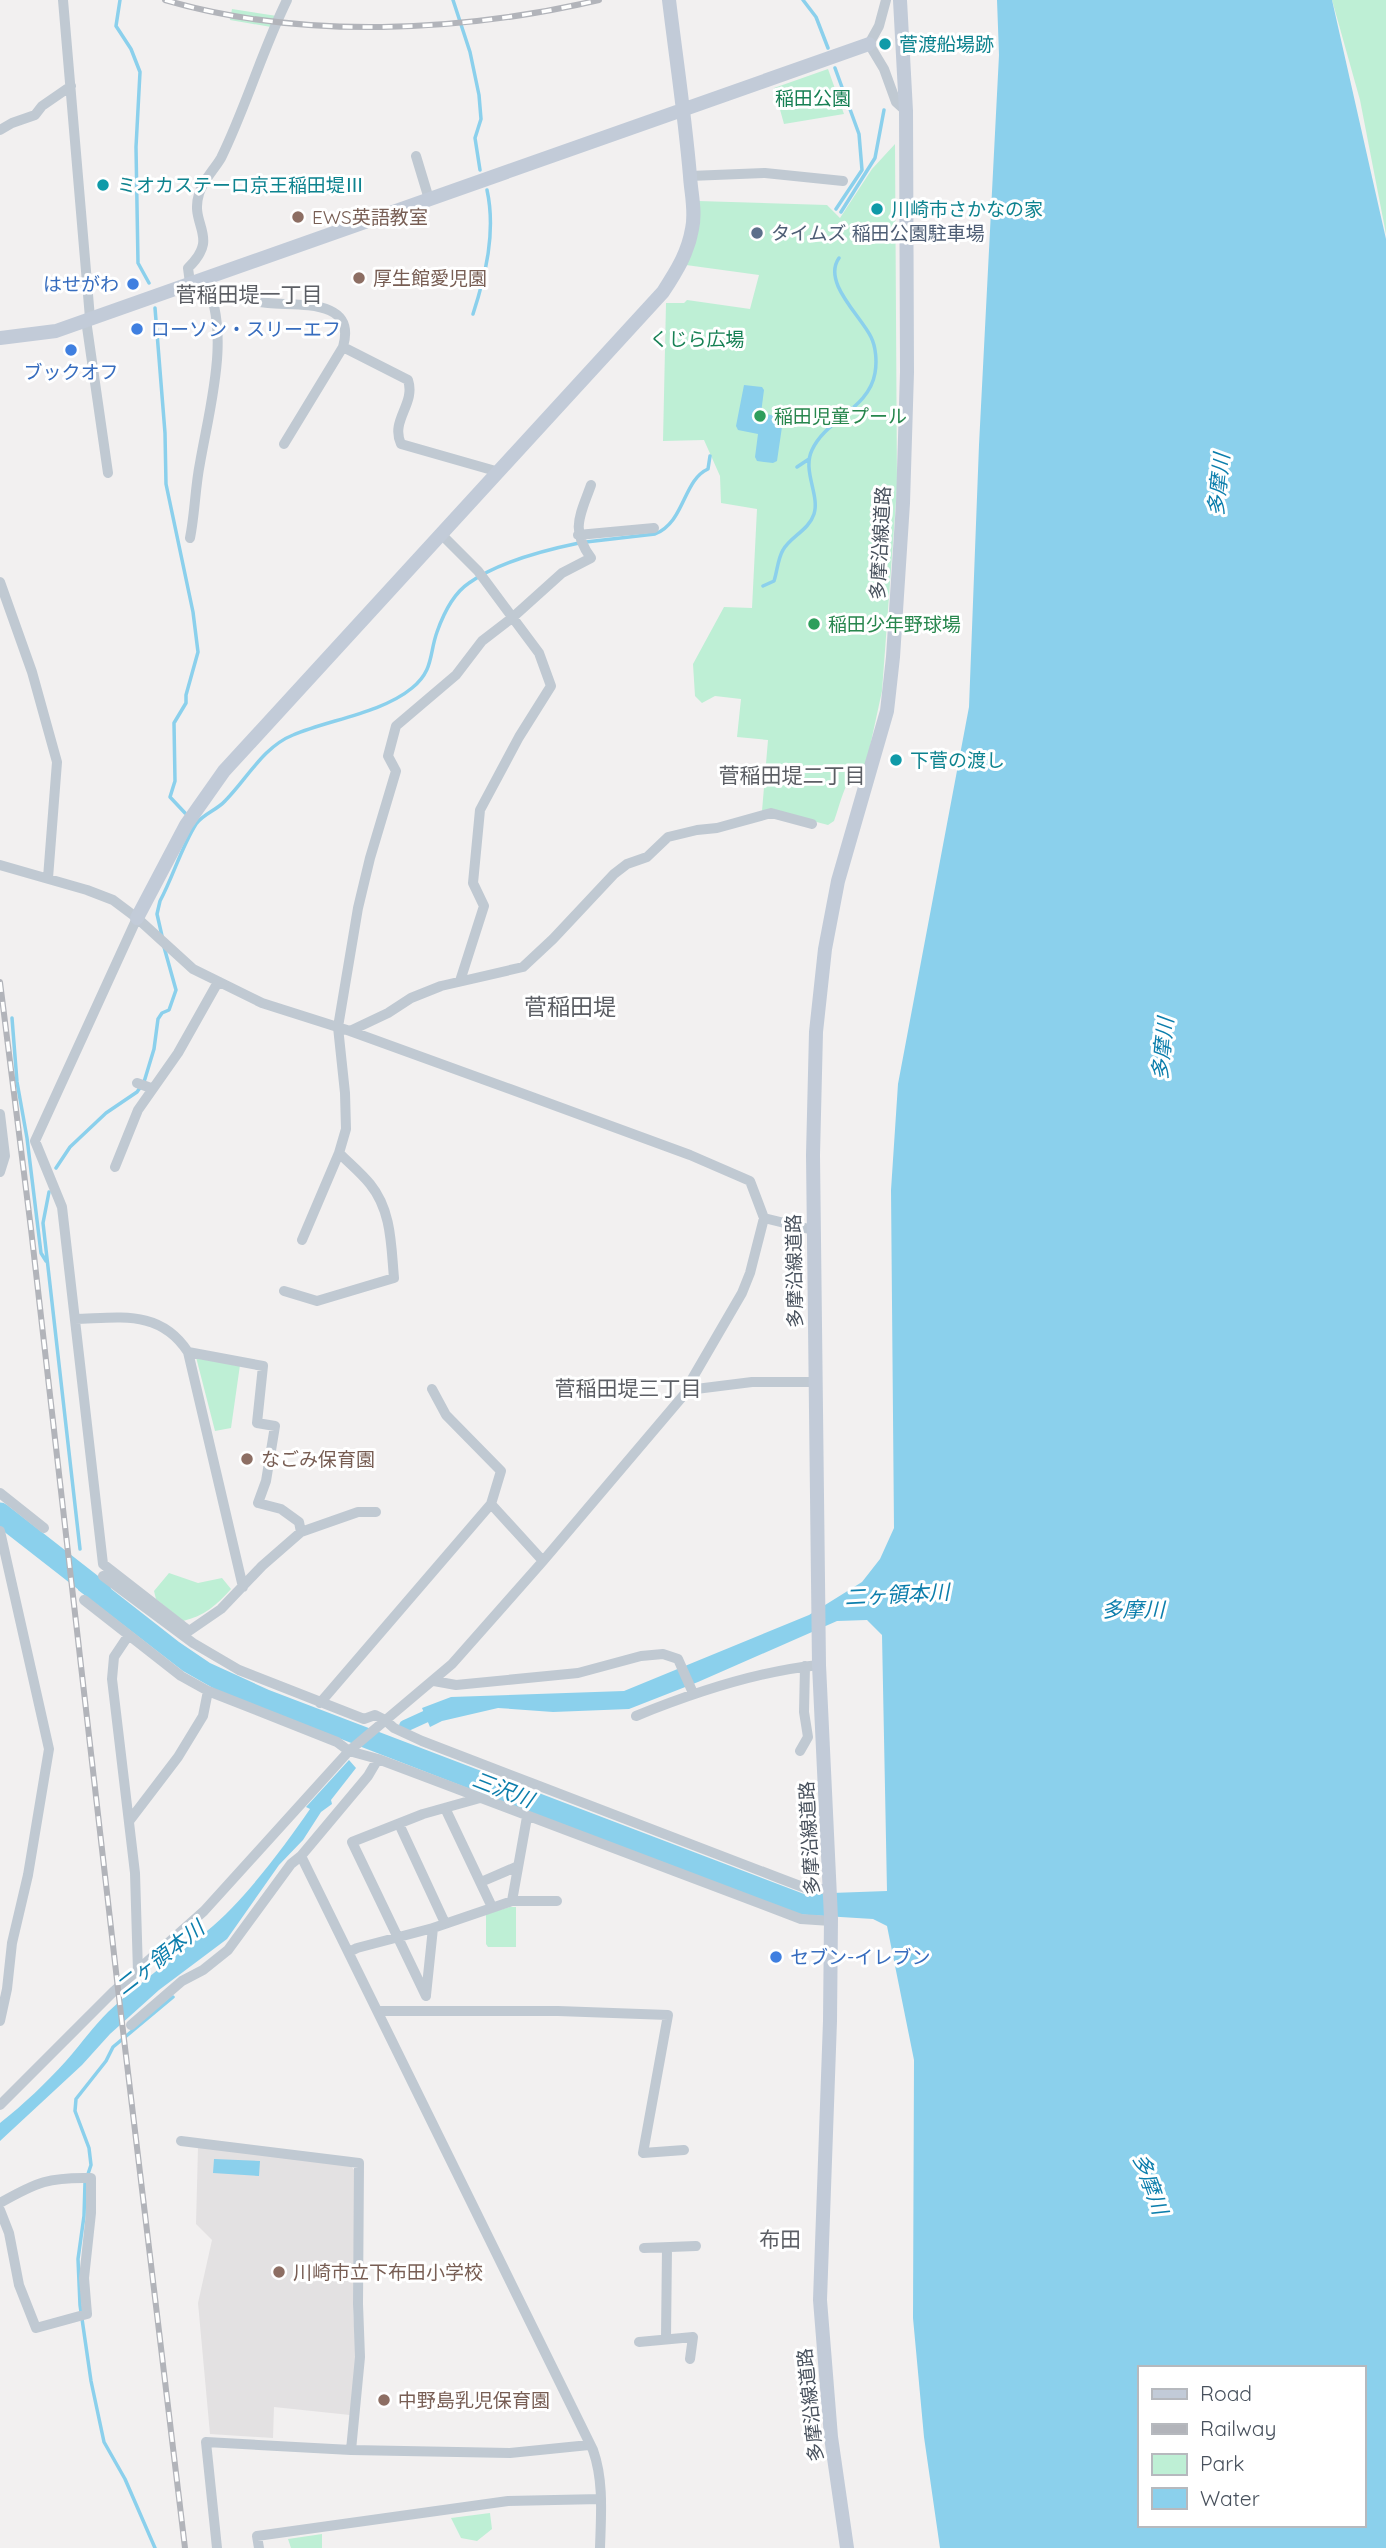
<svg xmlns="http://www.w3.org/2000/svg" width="1386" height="2548" viewBox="0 0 1386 2548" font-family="Quicksand,'Noto Sans JP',sans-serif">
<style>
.education{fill:#e3e1e2}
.green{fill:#beefd5}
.water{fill:#8bd0ec;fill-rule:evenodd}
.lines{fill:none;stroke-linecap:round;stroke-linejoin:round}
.stream{stroke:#8bd0ec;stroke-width:3.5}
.canal{stroke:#8bd0ec;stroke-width:12}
.river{stroke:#8bd0ec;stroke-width:23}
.street{stroke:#c0c9d2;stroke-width:10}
.secondary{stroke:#c2cbd8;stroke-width:14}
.rail-casing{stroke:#b2b4ba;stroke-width:6}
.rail{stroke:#fff;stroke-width:3.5;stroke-dasharray:10;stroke-linecap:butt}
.culture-dot{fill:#0f9aa8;stroke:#fff;stroke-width:2.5}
.education-dot{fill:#8d6e63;stroke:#fff;stroke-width:2.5}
.service-dot{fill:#5c6f8a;stroke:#fff;stroke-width:2.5}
.shop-dot{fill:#3f7fe0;stroke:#fff;stroke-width:2.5}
.leisure-dot{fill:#2e9e5b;stroke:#fff;stroke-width:2.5}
.labels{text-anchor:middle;stroke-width:6;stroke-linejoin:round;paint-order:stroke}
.culture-label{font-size:19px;fill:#0d838f;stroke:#fff;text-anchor:start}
.park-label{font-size:19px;fill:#178054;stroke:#fff}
.education-label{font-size:19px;fill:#785e54;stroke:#fff;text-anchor:start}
.service-label{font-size:19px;fill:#4e5e75;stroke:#fff;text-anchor:start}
.shop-label{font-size:19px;fill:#366cbe;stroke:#fff;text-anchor:start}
.leisure-label{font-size:19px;fill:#27864d;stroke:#fff;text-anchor:start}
.street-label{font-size:19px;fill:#48515d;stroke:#fff}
.neighbourhood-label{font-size:21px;fill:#5c5f65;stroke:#fff}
.water-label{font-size:21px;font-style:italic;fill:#0c7eac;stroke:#fff}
.quarter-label{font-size:23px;fill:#5c5f65;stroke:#fff}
</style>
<rect width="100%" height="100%" fill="#f2f0f0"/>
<path class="education" d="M 198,2147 L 350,2165 L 355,2171 L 353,2311 L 356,2355 L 350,2415 L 274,2407 L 273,2438 L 210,2434 L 198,2303 L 212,2240 L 196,2224 Z"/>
<path class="green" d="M 1332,0 L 1386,0 L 1386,234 L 1360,100 Z
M 232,9 L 277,16 L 271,27 L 230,20 Z
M 828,69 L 844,114 L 784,124 L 774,88 Z
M 895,144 L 897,488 L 882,691 L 866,765 C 846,771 841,803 834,821 L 828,825 L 771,810 L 762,811 L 768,740 L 737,737 L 741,699 L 715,696 L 702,703 L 695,696 L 693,664 L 724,607 L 752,608 L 757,509 L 721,503 L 720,476 L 704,440 L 663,441 L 666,303 L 684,303 L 687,300 L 750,309 L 759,275 L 686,265 L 698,201 L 827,205 L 840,218 L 872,169 Z
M 196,1357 L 240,1365 L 231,1428 L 215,1431 Z
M 169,1573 L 198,1583 L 222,1578 L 231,1589 C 217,1605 204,1616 183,1621 L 156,1599 L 154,1591 Z
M 510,1907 L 516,1907 L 516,1947 L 488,1947 L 486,1944 L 486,1914 Z
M 490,2513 L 492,2529 L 477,2541 L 461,2538 L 451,2518 Z
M 322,2534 L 322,2548 L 291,2548 L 288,2539 Z"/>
<path class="water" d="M 997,0 L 1332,0 L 1386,239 L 1386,2548 L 940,2548 L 924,2437 L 913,2318 L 914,2060 L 887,1926 L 873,1919 L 792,1914 L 220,1692 L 183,1671 L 78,1590 L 78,1563 L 179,1642 L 210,1663 L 269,1690 L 804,1894 L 887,1891 L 882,1635 L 867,1620 L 837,1621 L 698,1682 L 629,1709 L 553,1712 L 498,1708 L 442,1721 L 430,1727 L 422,1708 L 451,1697 L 624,1691 L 809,1615 L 862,1582 L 880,1559 L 894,1528 L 891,1190 L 898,1084 L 969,707 L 979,445 L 999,55 ZM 1139,2368 L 1363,2368 L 1363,2525 L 1139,2525 Z
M 744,385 L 762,387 L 764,390 L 761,413 L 781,417 L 783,420 L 777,461 L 773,463 L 757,461 L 755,457 L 758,434 L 738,430 L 736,426 Z
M 349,1760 L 356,1768 L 331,1800 L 332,1804 L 321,1812 L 303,1840 L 279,1865 L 227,1939 L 159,1990 L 110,2034 L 82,2065 L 0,2141 L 0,2123 C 24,2104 46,2083 66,2061 C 80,2045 93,2027 108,2012 C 139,1983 174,1958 207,1931 C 243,1902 284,1847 310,1809 L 306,1807 Z
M 214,2159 L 260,2161 L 259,2176 L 213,2173 Z"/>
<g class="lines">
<path class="stream" d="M 120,0 L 116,26 L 131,49 L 140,72 L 136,147 L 138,263 L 149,283
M 453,0 L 470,52 L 479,95 L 481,119 L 475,138 L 480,170
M 803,0 L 816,17 L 828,48
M 835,68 L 859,134 L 862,170 L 836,209
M 841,212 L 875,158 L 884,110
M 155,308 L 165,433 L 166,484 L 193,612 L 198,652 L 186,695 L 186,703 L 174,723 L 175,781 L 170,797 L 185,813
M 473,314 C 486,274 496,231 487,190
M 797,467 L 809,459
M 586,542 L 655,534 C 685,522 683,480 708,469 L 710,456
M 763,586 L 774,581 C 777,572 778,558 783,550 C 790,537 809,530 814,514 C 820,495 802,471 812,450 C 826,419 869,409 875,373 C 877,362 876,347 871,337 C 860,315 822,282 839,258
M 162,936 L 157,914 L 160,901 C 173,877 181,848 196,824 C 203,814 217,810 225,801 C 247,779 263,747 293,735 C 328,720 382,713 412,688 C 434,670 429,654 437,632 C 443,615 454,593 469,583 C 497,563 545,550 579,543
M 12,1018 L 17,1082 L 27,1138 L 41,1253 L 46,1261
M 56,1168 L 70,1147 L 106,1113 L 137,1092 L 144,1082 L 154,1049 L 158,1019 L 162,1013 L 169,1010 L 176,990 L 164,947
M 49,1192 L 43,1223 L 80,1549
M 155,2548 L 125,2479 L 104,2442 L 91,2381 L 80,2305 L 78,2259 L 84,2216 L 85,2183 L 91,2165 L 89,2148 L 75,2111 L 76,2099 L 106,2061 L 113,2047 L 173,1997"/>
<path class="canal" d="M 405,1726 L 440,1710"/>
<path class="river" d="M 0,1514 L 100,1592"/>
<path class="street" d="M 63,0 L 90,318
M 886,0 L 879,26 L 869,44 L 884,69 L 896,102 L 906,111
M 0,130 L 12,123 L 35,115 L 42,106 L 71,86
M 416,156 L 429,199
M 690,176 L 765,173 L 843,181
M 190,283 L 188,268 C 221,236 189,226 199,194 C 203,180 214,170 221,158 C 246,107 262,51 287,0
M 213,294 C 231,297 249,301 268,303 C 298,306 357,298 343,347 L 284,444
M 86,320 L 108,473
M 343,347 L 408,380 C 416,404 390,420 401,444 L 499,472
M 441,534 L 478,571 L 539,653 L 551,686 L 519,737 L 480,810 L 473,883 L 484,906 L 460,981
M 578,535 L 654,528
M 190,538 C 195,513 195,488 200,463 C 210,405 232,331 204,278
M 0,582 L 32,672 L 57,762 L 48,878
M 0,865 L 87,890 L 113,900 L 137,918 L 193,969 L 262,1003 L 350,1031 L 510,1089 L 690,1155 L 750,1181 L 764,1218 L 750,1273 L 742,1293 L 692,1379 L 688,1390
M 137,918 L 35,1141 L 62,1207 L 103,1564 L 189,1631 L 221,1609 L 262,1566 L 301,1532 L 358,1512 L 376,1512
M 350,1031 L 388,1013 L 411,998 L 441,986 L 523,967 L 553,939 L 614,874 L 627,864 L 647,857 L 668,837 L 697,830 L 717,828 L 771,813 L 812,824
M 137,1083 L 151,1088
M 0,1114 L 5,1156 L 0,1172
M 115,1167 L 138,1110 L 178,1053 L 218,982
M 764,1218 L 813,1230
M 302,1240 L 339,1153 L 346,1129 L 345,1093 L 338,1027 L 358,908 L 370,858 L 396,771 L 388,756 L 396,726 L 456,675 L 482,641 L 512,618 L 562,573 L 591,558 C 570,529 580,516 591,485
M 284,1291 L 317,1301 L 394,1278 C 391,1246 392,1211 370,1184 C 361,1173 349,1163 339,1153
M 75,1319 C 120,1318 160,1309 188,1352 L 243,1587
M 188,1352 L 263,1366 L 257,1423 L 275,1426 L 266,1481 L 258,1503 L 281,1509 L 299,1522 L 301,1532
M 0,1493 L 44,1528
M 491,1504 L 543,1561
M 0,1531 L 49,1749 L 28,1875 L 12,1943 L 7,1989 L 0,2021
M 103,1576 L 193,1643 L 239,1670 L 364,1719 L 375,1715 L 385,1720 L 394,1728 L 422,1741 L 779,1878 L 808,1889 L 831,1889
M 84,1600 L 181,1676 L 208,1691 L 337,1742 L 349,1751 L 378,1759 L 801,1919 L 831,1921
M 128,1636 L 114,1657 L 112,1679 L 135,1873 L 138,1972
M 434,1681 L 456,1685 L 578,1673 L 641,1656 L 663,1654 L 678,1659 L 693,1693
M 320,1703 L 491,1504 L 501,1471 L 446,1415 L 432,1389
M 636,1716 C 690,1694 760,1671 819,1665
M 800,1751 L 808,1737 L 804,1712 L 805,1666
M 445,1808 L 492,1907
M 130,1820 L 178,1757 L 203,1716 L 208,1691
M 399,1824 L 445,1923
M 301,1856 L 593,2450 C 604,2481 601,2515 600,2548
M 481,1882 L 518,1866
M 512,1901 L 527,1817
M 349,1952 L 357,1948 L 433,1928 L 512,1901 L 557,1901
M 426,1995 L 433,1928
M 426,1996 L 352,1842 L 423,1814 L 480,1798
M 378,2011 L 558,2011 L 668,2015 L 643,2153 L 684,2150
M 131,2025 L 182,1981 L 203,1970 L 228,1950 L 291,1864 L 301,1856 L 368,1776 L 378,1759
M 0,2105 L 113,1992 L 204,1911 L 349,1751 L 452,1664 L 543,1561 L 688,1390 L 752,1382 L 815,1382
M 181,2141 L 359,2163 L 358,2304 L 360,2357 L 351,2450
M 0,2203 C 37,2182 49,2177 91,2178 L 91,2213 L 84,2278 L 87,2314 L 36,2328 L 19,2285 L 9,2233 L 0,2210
M 644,2248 L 696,2246
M 666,2338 L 667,2248
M 639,2342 L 693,2337 L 690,2359
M 217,2548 L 206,2442 L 351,2450 L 510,2453 L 589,2445
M 259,2548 L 257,2536 L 508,2501 L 601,2499"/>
<path class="secondary" d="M 0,338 L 56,331 L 869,44
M 137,918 L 186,825 L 224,771 L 663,292 C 676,272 688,253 692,229 C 696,212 691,193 690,176 C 685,117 676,58 669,0
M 847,2548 L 831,2437 L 820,2300 L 830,2021 L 831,1918 L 819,1665 L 813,1155 L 816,1032 L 825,949 L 838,881 L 887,711 L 893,657 L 903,503 L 907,372 L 906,111 L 900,0"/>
<g class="rail-casing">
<path id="rail" d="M 165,0 C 302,40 462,32 599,0
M 0,982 L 31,1229 L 118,1989 L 185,2548"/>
</g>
<use href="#rail" class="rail"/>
</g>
<g class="culture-dot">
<circle cx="885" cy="44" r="7"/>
<circle cx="103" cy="185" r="7"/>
<circle cx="877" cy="209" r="7"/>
<circle cx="896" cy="760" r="7"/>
</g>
<g class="education-dot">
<circle cx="298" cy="217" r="7"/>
<circle cx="359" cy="278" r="7"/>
<circle cx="247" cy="1459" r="7"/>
<circle cx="279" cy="2272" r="7"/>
<circle cx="384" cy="2400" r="7"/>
</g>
<circle class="service-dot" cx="757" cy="233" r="7"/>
<g class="shop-dot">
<circle cx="133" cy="284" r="7"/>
<circle cx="137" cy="329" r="7"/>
<circle cx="71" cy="350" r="7"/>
<circle cx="776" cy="1957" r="7"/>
</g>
<g class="leisure-dot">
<circle cx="760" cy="416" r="7"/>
<circle cx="814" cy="624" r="7"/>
</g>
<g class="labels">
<g class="culture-label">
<text x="899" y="51">菅渡船場跡</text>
<text x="117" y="192">ミオカステーロ京王稲田堤Ⅲ</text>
<text x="891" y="216">川崎市さかなの家</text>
<text x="910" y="767">下菅の渡し</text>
</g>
<g class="park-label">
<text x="813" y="105">稲田公園</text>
<text x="697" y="346">くじら広場</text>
</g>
<g class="education-label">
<text x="312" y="224">EWS英語教室</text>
<text x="373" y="285">厚生館愛児園</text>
<text x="261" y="1466">なごみ保育園</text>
<text x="293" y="2279">川崎市立下布田小学校</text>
<text x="398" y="2407">中野島乳児保育園</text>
</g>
<g class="service-label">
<text x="771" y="240">タイムズ 稲田公園駐車場</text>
</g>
<g class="shop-label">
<text x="119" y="291" text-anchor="end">はせがわ</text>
<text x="151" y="336">ローソン・スリーエフ</text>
<text x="71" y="379" text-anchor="middle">ブックオフ</text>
<text x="790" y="1964">セブン-イレブン</text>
</g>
<g class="leisure-label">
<text x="774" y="423">稲田児童プール</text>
<text x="828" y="631">稲田少年野球場</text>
</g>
<g class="street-label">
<text transform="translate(880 543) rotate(-87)" y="7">多摩沿線道路</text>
<text transform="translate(794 1271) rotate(-91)" y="7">多摩沿線道路</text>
<text transform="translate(809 1838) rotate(-93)" y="7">多摩沿線道路</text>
<text transform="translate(810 2405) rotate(-96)" y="7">多摩沿線道路</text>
</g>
<g class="neighbourhood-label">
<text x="249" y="302">菅稲田堤一丁目</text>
<text x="792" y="783">菅稲田堤二丁目</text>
<text x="628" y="1396">菅稲田堤三丁目</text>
<text x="780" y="2247">布田</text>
</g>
<g class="water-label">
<text transform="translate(1219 485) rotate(-84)" y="7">多摩川</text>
<text transform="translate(1163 1049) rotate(-84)" y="7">多摩川</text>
<text transform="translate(897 1595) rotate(-3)" y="7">二ヶ領本川</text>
<text x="1133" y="1617">多摩川</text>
<text transform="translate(503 1790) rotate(21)" y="7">三沢川</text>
<text transform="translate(160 1958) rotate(-38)" y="7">二ヶ領本川</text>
<text transform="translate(1150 2184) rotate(70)" y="7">多摩川</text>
</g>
<g class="quarter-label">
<text x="570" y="1015">菅稲田堤</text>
</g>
</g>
<rect x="1138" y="2366" width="228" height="161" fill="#ffffff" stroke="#b6b9be" stroke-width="2"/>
<rect x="1152" y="2389" width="35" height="10" fill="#c2cbd8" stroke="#b6b9be" stroke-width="2"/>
<text x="1200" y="2401" font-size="21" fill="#48515d">Road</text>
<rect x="1152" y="2424" width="35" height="10" fill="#b2b4ba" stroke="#b6b9be" stroke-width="2"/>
<text x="1200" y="2436" font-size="21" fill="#48515d">Railway</text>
<rect x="1152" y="2454" width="35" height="21" fill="#beefd5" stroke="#b6b9be" stroke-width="2"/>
<text x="1200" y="2471" font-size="21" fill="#48515d">Park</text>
<rect x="1152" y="2488" width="35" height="21" fill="#8bd0ec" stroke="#b6b9be" stroke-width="2"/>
<text x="1200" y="2506" font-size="21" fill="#48515d">Water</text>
</svg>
